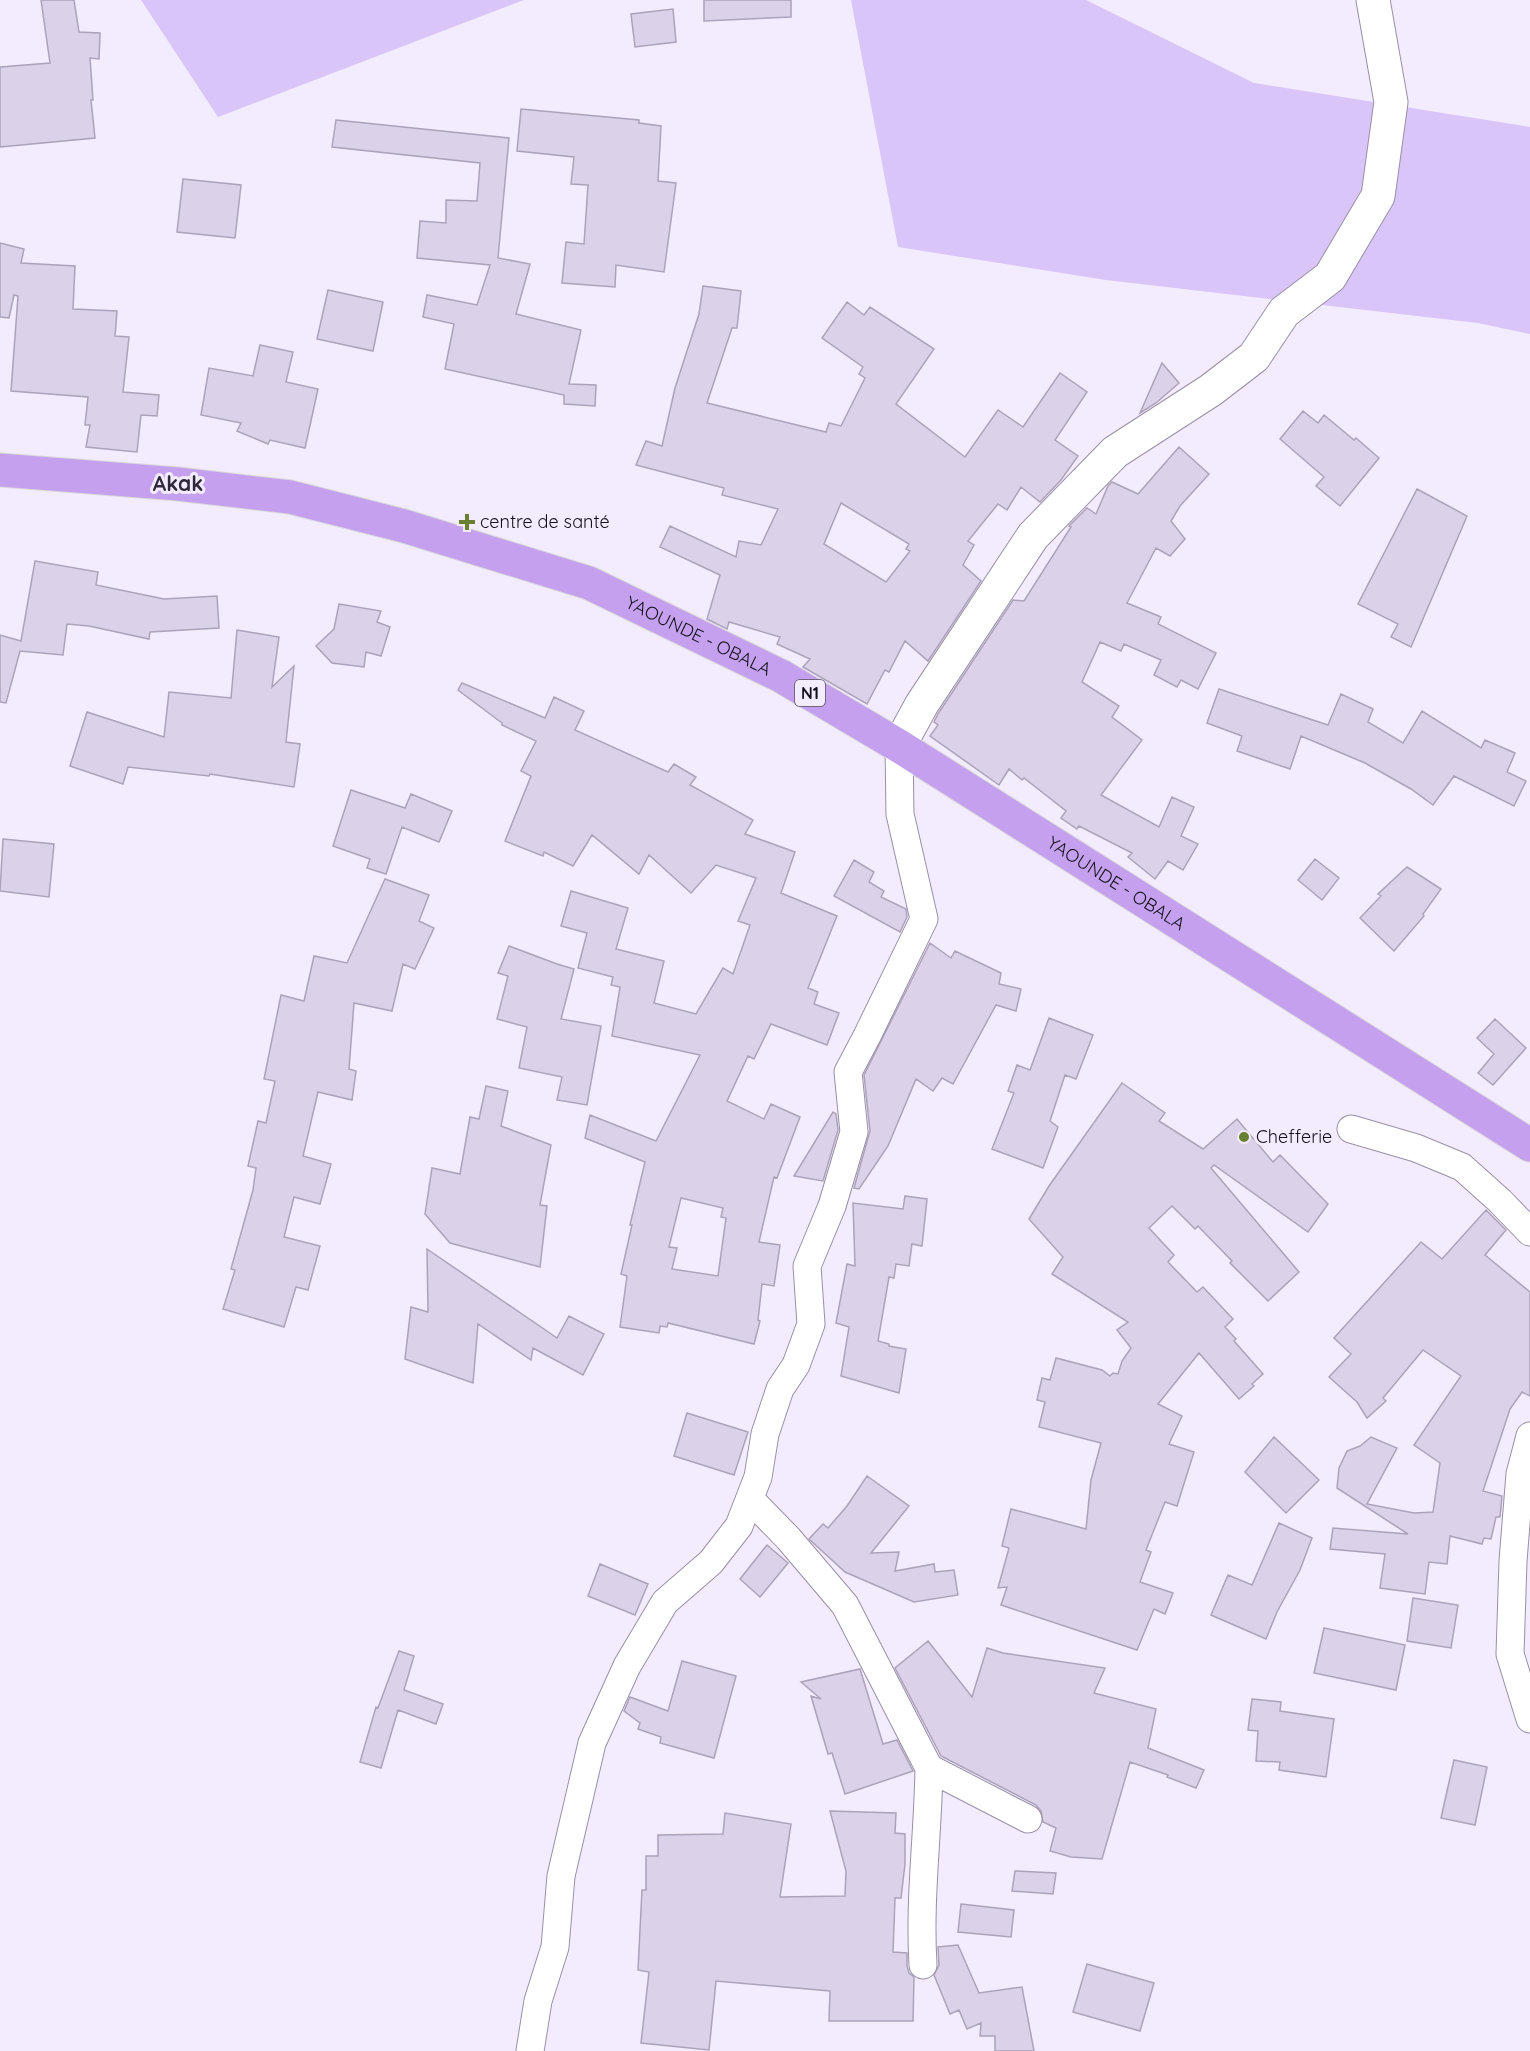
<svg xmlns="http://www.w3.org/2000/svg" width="1530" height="2051" viewBox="0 0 1530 2051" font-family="Quicksand,sans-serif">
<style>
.green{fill:#dac5f9}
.building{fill:#dbd2ea;stroke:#aca3ba;stroke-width:1.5;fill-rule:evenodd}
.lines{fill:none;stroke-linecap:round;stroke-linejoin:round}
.minor-casing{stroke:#9990a6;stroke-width:29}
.tertiary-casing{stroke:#9990a6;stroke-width:35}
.trunk-casing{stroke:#d9d9da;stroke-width:35}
.minor{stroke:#fff;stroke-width:27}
.tertiary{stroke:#fff;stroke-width:33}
.trunk{stroke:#c4a0ef;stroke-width:33}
.poi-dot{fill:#698032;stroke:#f3ebfe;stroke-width:2}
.labels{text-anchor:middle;stroke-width:6;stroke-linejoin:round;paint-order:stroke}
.shield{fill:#f3ebfe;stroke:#56525d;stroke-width:1.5}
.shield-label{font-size:16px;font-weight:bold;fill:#131018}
.poi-label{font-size:18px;fill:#131018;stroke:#f3ebfe;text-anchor:start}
.street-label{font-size:18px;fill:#131018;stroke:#f3ebfe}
.quarter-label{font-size:21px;font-weight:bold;fill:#2f283a;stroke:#f3ebfe}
</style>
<rect width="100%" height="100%" fill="#f3ebfe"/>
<path class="green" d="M 141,0 L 524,0 L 218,117 Z
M 851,0 L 1086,0 L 1254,83 L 1530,127 L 1530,334 L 1478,323 L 1106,280 L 898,247 Z"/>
<path class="building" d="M 41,0 L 74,0 L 79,32 L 100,33 L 99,59 L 90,58 L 93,100 L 91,100 L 95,138 L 0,147 L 0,67 L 50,63 Z
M 704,0 L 791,0 L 791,17 L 704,21 Z
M 673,9 L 676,42 L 635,47 L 631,14 Z
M 521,109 L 639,120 L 639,123 L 661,126 L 658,181 L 676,183 L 664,272 L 616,265 L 615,287 L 562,283 L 566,242 L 584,244 L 588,185 L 571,184 L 574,157 L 517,151 Z
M 336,120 L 509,138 L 498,258 L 530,264 L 516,314 L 581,330 L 569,384 L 596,385 L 595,406 L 564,404 L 564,395 L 445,369 L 454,324 L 423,317 L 427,295 L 477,305 L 490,265 L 417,258 L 420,221 L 446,223 L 446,200 L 477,201 L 480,163 L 332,147 Z
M 183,179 L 241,185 L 235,238 L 177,232 Z
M 0,243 L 24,249 L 21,263 L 75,266 L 73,309 L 117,311 L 115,336 L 129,337 L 123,392 L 159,395 L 157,416 L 141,415 L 137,452 L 86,447 L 90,425 L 85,425 L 88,397 L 11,391 L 18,296 L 14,295 L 9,318 L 0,317 Z
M 703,286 L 741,291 L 737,328 L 732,328 L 707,403 L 826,432 L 829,423 L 841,426 L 865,378 L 859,374 L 863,367 L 822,338 L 847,302 L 864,315 L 870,307 L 934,349 L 896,404 L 965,457 L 998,410 L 1023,427 L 1060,373 L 1087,392 L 1055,440 L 1078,456 L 1061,480 L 1040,502 L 1021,487 L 1007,510 L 998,504 L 968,541 L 974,545 L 963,565 L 981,581 L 928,661 L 905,641 L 889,672 L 885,670 L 867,704 L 803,667 L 810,659 L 777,644 L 780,637 L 729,622 L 727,629 L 707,619 L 720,575 L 660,547 L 670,526 L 736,557 L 739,541 L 761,545 L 778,509 L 722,495 L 724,488 L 636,465 L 646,441 L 662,446 L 675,388 L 699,314 ZM 841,503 L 909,544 L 906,549 L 910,551 L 886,582 L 824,544 Z
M 328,290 L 383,302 L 373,351 L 317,339 Z
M 260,345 L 293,352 L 286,382 L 318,389 L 305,448 L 270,440 L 268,444 L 237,431 L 241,423 L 201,415 L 209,368 L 253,376 Z
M 1162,363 L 1179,383 L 1156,403 L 1140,413 Z
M 1303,411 L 1318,423 L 1324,415 L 1354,440 L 1356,438 L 1379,458 L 1340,506 L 1316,486 L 1324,477 L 1280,439 Z
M 1179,447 L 1209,474 L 1180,506 L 1171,521 L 1185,539 L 1170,556 L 1156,548 L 1127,603 L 1161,617 L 1158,624 L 1216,653 L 1198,689 L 1181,680 L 1177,687 L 1154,675 L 1161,660 L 1124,644 L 1121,651 L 1100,642 L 1082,682 L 1119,706 L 1112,717 L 1142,740 L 1101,795 L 1159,827 L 1172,797 L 1194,807 L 1181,836 L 1198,844 L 1183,870 L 1168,861 L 1155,879 L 1128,857 L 1132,853 L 1079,826 L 1077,829 L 1061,818 L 1066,811 L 1024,778 L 1022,780 L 1009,769 L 999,785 L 930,736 L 938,725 L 934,722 L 938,714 L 1013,600 L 1024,601 L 1071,527 L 1069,526 L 1087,508 L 1096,514 L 1108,486 L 1112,482 L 1138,494 Z
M 1417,489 L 1467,516 L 1411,647 L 1391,637 L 1398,624 L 1358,604 Z
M 35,561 L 98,572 L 96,585 L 164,599 L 217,596 L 219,628 L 150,632 L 149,639 L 89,626 L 67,624 L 63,655 L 20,651 L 6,703 L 0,702 L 0,635 L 21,641 Z
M 339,604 L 381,611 L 377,622 L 390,627 L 381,656 L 366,652 L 364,667 L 332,663 L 316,646 L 334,629 Z
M 237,630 L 279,637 L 272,687 L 294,666 L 286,742 L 300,744 L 294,787 L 210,774 L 209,776 L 128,767 L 123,784 L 70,766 L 87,712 L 164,737 L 169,692 L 231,698 Z
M 462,683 L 545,718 L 554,697 L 584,711 L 575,730 L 668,772 L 674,764 L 696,777 L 690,785 L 753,820 L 745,834 L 795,852 L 781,893 L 837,916 L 808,988 L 818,992 L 814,1004 L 839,1013 L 827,1045 L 771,1024 L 754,1059 L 748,1056 L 727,1101 L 764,1119 L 771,1104 L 800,1117 L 777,1178 L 774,1177 L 759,1242 L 780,1245 L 774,1286 L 762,1284 L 758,1320 L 760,1321 L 754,1344 L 668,1323 L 667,1327 L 660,1326 L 659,1333 L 620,1327 L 627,1276 L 621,1274 L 632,1225 L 630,1225 L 645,1162 L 585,1138 L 590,1115 L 656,1141 L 700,1055 L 612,1036 L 620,987 L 611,985 L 613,977 L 578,968 L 587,933 L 561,926 L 571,891 L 628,908 L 616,949 L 664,961 L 654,1003 L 696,1014 L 723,968 L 733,974 L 750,925 L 738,921 L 756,878 L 716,865 L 691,893 L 649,855 L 639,874 L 592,835 L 573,866 L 544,852 L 543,856 L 505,841 L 531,776 L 521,771 L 536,741 L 502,725 L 502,723 L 458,690 ZM 681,1198 L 723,1208 L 721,1217 L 726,1218 L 718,1276 L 672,1269 L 677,1248 L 669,1247 Z
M 1219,689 L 1328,725 L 1341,694 L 1373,709 L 1368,722 L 1403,743 L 1422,711 L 1481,748 L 1485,740 L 1515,753 L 1507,772 L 1526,781 L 1514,806 L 1454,776 L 1433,805 L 1411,789 L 1365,763 L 1301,736 L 1290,769 L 1237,751 L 1242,736 L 1207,723 Z
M 351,790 L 405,808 L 411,794 L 452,811 L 439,842 L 402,827 L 386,874 L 367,868 L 370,859 L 333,846 Z
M 3,839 L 54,844 L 49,897 L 0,891 Z
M 1315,859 L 1339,878 L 1322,900 L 1298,880 Z
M 854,860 L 874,872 L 869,882 L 884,891 L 881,897 L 906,909 L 907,917 L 900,932 L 834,896 Z
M 1407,867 L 1441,889 L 1423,914 L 1424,916 L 1394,951 L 1360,918 L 1381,896 L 1378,894 Z
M 385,879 L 429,895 L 419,921 L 434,928 L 415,969 L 403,964 L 392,1011 L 354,1003 L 349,1069 L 356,1071 L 352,1100 L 318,1092 L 303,1156 L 331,1164 L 320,1204 L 294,1197 L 284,1237 L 320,1246 L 308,1290 L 296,1287 L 284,1327 L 223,1309 L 235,1270 L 231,1269 L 253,1190 L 256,1168 L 248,1166 L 258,1121 L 266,1123 L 275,1081 L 264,1079 L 281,995 L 304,1001 L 314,956 L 347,963 Z
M 930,943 L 951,958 L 955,951 L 1001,973 L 999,984 L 1021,989 L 1016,1011 L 996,1005 L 953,1084 L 942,1078 L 933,1091 L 916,1079 L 888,1146 L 859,1189 L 854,1188 L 870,1131 L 864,1075 Z
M 509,946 L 557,964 L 574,969 L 561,1019 L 601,1026 L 587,1105 L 557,1100 L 562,1077 L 519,1068 L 527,1027 L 497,1019 L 508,976 L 498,973 Z
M 1049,1018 L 1093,1035 L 1076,1079 L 1065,1075 L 1050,1121 L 1058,1127 L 1043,1168 L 992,1149 L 1014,1093 L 1008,1091 L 1017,1065 L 1030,1070 Z
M 1495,1019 L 1526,1048 L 1493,1085 L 1478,1073 L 1494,1054 L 1477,1038 Z
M 1122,1083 L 1165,1113 L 1159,1121 L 1203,1149 L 1237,1119 L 1273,1162 L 1280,1155 L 1328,1204 L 1308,1232 L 1214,1165 L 1211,1168 L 1299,1272 L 1268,1301 L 1230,1263 L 1232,1261 L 1198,1226 L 1195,1229 L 1172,1206 L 1149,1228 L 1174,1255 L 1168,1262 L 1197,1292 L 1203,1287 L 1233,1319 L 1225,1327 L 1236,1339 L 1234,1341 L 1263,1374 L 1252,1384 L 1254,1386 L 1239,1399 L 1199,1353 L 1158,1404 L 1182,1416 L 1169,1444 L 1194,1452 L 1177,1506 L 1165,1502 L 1146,1550 L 1151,1552 L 1140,1582 L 1173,1593 L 1165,1614 L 1154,1609 L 1137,1650 L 1001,1605 L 1007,1587 L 998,1588 L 1009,1548 L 1002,1546 L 1011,1509 L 1086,1529 L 1091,1480 L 1101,1443 L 1039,1427 L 1045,1402 L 1037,1400 L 1042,1378 L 1050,1380 L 1056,1358 L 1102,1370 L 1110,1376 L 1113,1373 L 1118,1374 L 1122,1361 L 1131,1348 L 1117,1330 L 1128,1322 L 1052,1274 L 1063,1257 L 1029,1219 L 1049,1186 Z
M 486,1086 L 508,1091 L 501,1126 L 551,1145 L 540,1205 L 547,1206 L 540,1267 L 450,1243 L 425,1214 L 432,1168 L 460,1174 L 470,1117 L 479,1119 Z
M 833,1112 L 836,1114 L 838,1130 L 823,1181 L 794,1176 Z
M 905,1196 L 927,1199 L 922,1246 L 912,1244 L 909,1266 L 896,1264 L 894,1278 L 889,1277 L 878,1341 L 889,1344 L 889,1346 L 906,1349 L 899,1393 L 841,1376 L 849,1327 L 836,1323 L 847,1264 L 855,1266 L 853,1203 L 903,1209 Z
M 1486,1210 L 1506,1230 L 1485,1255 L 1530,1292 L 1530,1396 L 1522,1392 L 1510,1409 L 1483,1491 L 1502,1496 L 1500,1517 L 1496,1517 L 1491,1539 L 1484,1538 L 1482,1544 L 1450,1536 L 1447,1564 L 1429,1562 L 1425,1594 L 1380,1588 L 1385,1554 L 1330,1549 L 1333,1528 L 1408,1534 L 1337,1488 L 1339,1468 L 1347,1451 L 1360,1446 L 1371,1437 L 1397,1448 L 1367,1504 L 1414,1513 L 1433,1512 L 1440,1463 L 1414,1445 L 1461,1376 L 1423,1350 L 1383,1398 L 1386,1401 L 1367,1418 L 1357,1402 L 1329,1377 L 1351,1354 L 1334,1338 L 1421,1242 L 1442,1259 Z
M 427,1249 L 557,1338 L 569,1316 L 604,1334 L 583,1375 L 533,1348 L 531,1360 L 478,1324 L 473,1383 L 405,1359 L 411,1307 L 428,1312 Z
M 687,1413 L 748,1432 L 734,1475 L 674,1456 Z
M 1274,1437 L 1319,1480 L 1286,1513 L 1245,1472 Z
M 867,1476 L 909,1506 L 871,1553 L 899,1552 L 895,1571 L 934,1564 L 935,1572 L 954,1570 L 958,1595 L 914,1602 L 845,1572 L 809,1539 L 823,1524 L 828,1528 L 847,1506 Z
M 1279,1523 L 1312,1538 L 1300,1570 L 1277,1612 L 1266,1639 L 1211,1615 L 1228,1575 L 1252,1585 Z
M 767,1545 L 788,1563 L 760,1597 L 740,1579 Z
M 600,1564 L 648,1584 L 635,1615 L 588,1596 Z
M 1413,1598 L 1458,1605 L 1451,1648 L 1407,1641 Z
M 1324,1628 L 1405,1645 L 1396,1690 L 1314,1673 Z
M 928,1641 L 972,1697 L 987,1648 L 1003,1653 L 1105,1668 L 1094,1693 L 1156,1709 L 1148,1748 L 1204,1770 L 1196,1788 L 1167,1777 L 1168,1775 L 1130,1762 L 1102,1859 L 1071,1857 L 1050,1851 L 1056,1828 L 1043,1822 L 1041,1811 L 1036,1805 L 941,1756 L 895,1668 Z
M 399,1651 L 414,1656 L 404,1690 L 443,1704 L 436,1724 L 398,1710 L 381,1768 L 360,1762 L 376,1707 L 378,1708 Z
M 682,1661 L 736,1676 L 714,1758 L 660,1743 L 661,1737 L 638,1729 L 640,1723 L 624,1711 L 630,1697 L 668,1711 Z
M 860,1669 L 883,1744 L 897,1740 L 913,1771 L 845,1794 L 832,1753 L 828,1754 L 811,1696 L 821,1699 L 801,1682 Z
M 1252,1699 L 1281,1702 L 1280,1711 L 1334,1719 L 1326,1777 L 1279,1770 L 1280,1762 L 1256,1761 L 1258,1731 L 1248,1730 Z
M 1454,1760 L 1487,1767 L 1475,1825 L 1441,1818 Z
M 830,1811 L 896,1813 L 895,1833 L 905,1834 L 905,1864 L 901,1898 L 895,1898 L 893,1952 L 907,1953 L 907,1966 L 909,1973 L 914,1977 L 913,2021 L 829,2021 L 830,1991 L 716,1981 L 709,2050 L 641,2043 L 649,1972 L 638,1970 L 642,1890 L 646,1890 L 646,1856 L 658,1856 L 658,1835 L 723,1834 L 725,1813 L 791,1824 L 780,1897 L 845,1896 L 846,1871 Z
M 1015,1871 L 1056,1873 L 1053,1894 L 1012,1891 Z
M 961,1904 L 1014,1910 L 1011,1937 L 958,1932 Z
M 958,1945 L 979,1993 L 1022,1987 L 1034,2051 L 995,2051 L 995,2036 L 980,2036 L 981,2023 L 967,2029 L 959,2010 L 950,2014 L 934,1975 L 939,1965 L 938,1947 Z
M 1087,1964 L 1154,1983 L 1140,2031 L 1073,2012 Z"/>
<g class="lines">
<g class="minor-casing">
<path id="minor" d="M 1351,1129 L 1416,1148 L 1462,1167 L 1500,1201 L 1530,1232
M 1530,1436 L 1520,1474 L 1513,1561 L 1510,1654 L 1530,1719
M 750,1499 L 788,1538 L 845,1605 L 929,1768 L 1028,1819
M 923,1965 C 919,1898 928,1835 929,1768
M 530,2051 L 538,2001 L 555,1947 L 561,1876 L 592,1743 L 627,1666 L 665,1602 L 711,1562 L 739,1526 L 758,1477 L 765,1434 L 780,1389 L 796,1365 L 811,1324 L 807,1266 L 832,1206 L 854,1132 L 848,1072 L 867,1036 L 924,919 L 900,814 L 899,746"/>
</g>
<g class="tertiary-casing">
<path id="tertiary" d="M 899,746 L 922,704 L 1033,536 L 1115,452 L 1211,390 L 1254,357 L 1284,312 L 1330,277 L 1378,196 L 1391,102 L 1373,0"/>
</g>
<g class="trunk-casing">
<g id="trunk">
<path id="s1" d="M 0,470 L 178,484 L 290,497 L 404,526 L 589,583 L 781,676 L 899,746 L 1530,1145"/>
</g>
</g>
<use href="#minor" class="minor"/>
<use href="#tertiary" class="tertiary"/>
<use href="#trunk" class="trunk"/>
</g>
<g class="poi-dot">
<path d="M464 513h6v6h6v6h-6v6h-6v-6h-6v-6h6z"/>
<circle cx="1244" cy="1137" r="6"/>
</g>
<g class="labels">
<rect class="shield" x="795" y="680" width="30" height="26" rx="4.5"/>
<g class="shield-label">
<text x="810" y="699">N1</text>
</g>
<g class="poi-label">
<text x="480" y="528">centre de santé</text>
<text x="1256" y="1143">Chefferie</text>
</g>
<g class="street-label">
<text dy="6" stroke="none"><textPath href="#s1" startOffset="724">YAOUNDE - OBALA</textPath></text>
<text dy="6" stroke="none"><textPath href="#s1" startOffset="1210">YAOUNDE - OBALA</textPath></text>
</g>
<g class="quarter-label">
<text x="178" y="491">Akak</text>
</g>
</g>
</svg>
